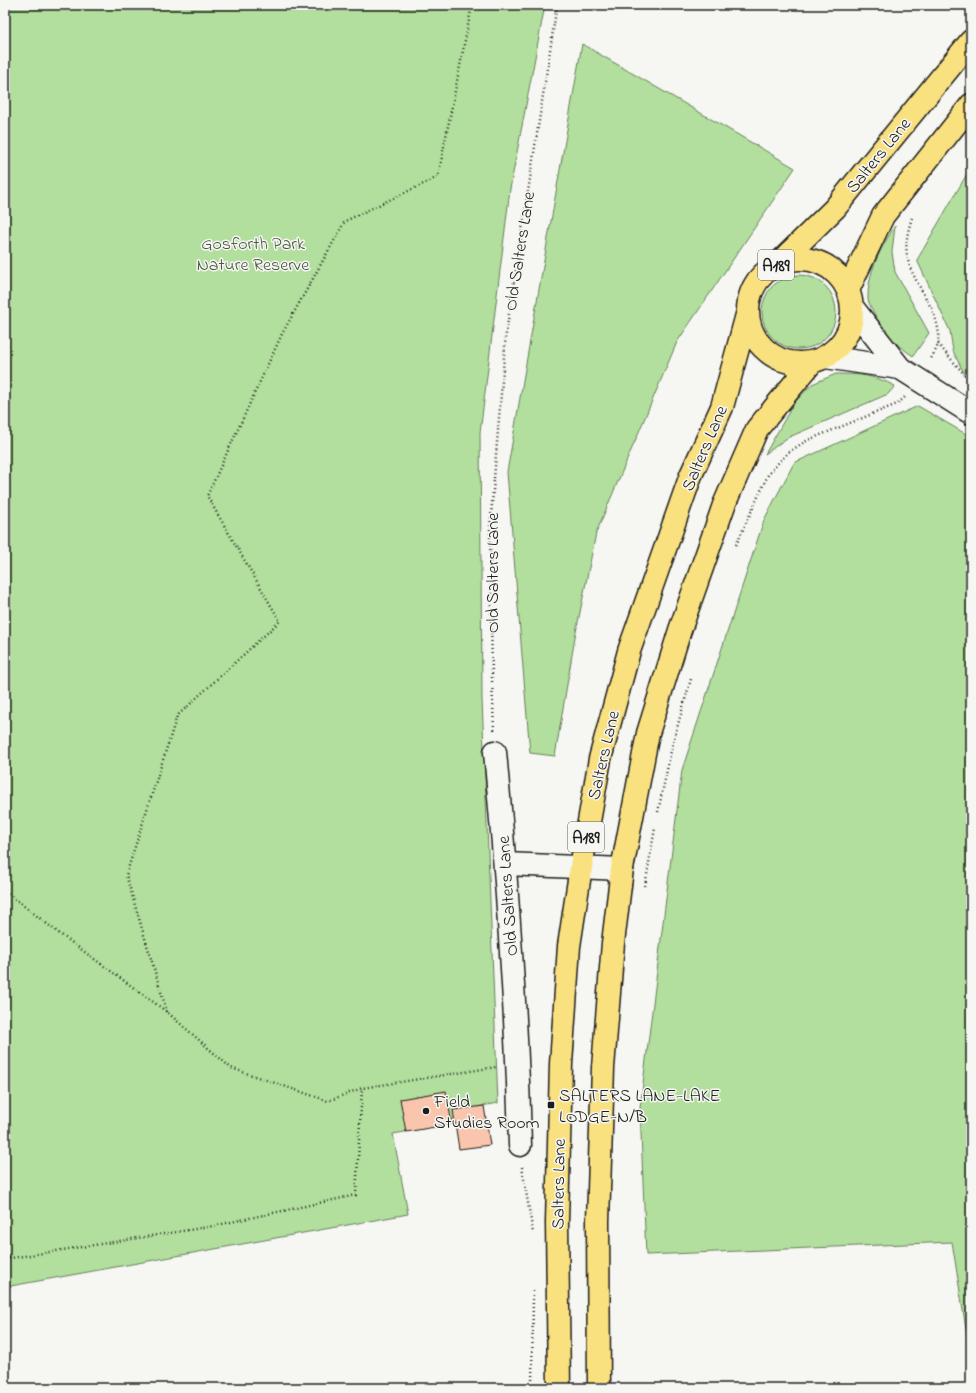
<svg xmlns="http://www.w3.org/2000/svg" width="976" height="1393" viewBox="0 0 976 1393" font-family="'Indie Flower',sans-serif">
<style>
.green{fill:#b2df9d;stroke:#677e5c}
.building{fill:#fac5ad;stroke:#1c1c1c}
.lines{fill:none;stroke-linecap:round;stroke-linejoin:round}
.minor-casing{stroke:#1c1c1c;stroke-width:25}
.primary-casing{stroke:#1c1c1c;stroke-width:25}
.path{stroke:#1c1c1c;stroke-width:2.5;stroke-dasharray:1 3;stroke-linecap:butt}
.minor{stroke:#f6f6f2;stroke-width:22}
.primary{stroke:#fae180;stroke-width:22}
.poi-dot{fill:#1c1c1c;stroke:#f6f6f2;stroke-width:1.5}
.labels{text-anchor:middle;stroke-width:3;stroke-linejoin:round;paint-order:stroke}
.shield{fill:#f6f6f2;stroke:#5d5d5c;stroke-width:1}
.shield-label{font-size:17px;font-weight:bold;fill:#1c1c1c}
.street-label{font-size:18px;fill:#1c1c1c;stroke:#f6f6f2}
.park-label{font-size:18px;fill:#495643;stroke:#f6f6f2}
.poi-label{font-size:18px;fill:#1c1c1c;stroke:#f6f6f2;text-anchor:start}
</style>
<rect width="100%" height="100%" fill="#f6f6f2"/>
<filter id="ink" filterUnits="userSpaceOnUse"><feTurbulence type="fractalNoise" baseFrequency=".025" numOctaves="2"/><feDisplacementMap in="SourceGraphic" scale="8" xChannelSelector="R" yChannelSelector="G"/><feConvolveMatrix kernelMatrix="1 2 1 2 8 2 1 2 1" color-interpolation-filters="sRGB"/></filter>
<g filter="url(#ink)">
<path class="green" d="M 5,5 L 545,5 L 510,189 L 480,433 L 482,699 L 498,1103 L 454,1111 L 455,1123 L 393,1134 L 408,1214 L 5,1287 Z
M 582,44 L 795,168 L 677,342 L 596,533 L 575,637 L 555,756 L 530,753 L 507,472 Z
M 971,167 L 971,380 L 966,377 L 953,351 L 950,331 L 917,260 Z
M 895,226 L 892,252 L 895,272 L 929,333 L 913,356 C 894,343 883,333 873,311 C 871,308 869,303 868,300 C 867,273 881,247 895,226 Z
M762 312a37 37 0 1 1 74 0a37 37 0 1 1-74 0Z
M 836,374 C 859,374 874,375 895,386 L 888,394 L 787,438 L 765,454 L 794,403 L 812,384 Z
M 918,406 L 971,437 L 971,1360 L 952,1242 L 646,1255 L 640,1108 L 682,770 L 764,520 L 794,463 Z"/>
<path class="building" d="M 446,1091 L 452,1124 L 406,1132 L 400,1099 Z
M 484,1106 L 490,1145 L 459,1149 L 453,1110 Z"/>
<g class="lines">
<g class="minor-casing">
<path id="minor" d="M 853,308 L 900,368 L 971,413
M 825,357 L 900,368
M 495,752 C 507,883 517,1014 520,1145
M 506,864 L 622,869"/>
</g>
<g class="primary-casing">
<path id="primary" d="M748 311a52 52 0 1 1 104 0a52 52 0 1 1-104 0Z
M 778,264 L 835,208 L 971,41
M 848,290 L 883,216 L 971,105
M 559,1388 L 557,1222 L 561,1064 L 569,946 L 581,867 L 600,759 L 629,651 L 691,475 L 722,407 L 748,311
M 599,1388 L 598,1221 L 603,1068 L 613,943 L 622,869 L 648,733 L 680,630 L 724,505 L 757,429 L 812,362"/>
</g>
<path class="path" d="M 912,218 C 908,230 905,242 907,255 C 911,284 944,313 938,344 C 937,349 933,355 930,360
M 938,344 L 971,382
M 736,545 L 768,475 L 779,462 L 790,451 L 808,440 L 897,404 L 905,397
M 494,730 L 492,680 L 490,528 L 506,333 L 557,5
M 658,812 L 673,742 L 691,679
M 645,886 L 655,828
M 5,891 L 60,934 L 167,1012 L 231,1068 L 328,1101 L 362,1088 L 496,1067
M 167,1012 L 126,875 L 177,716 L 280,621 L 207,496 L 282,334 L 345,221 L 438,177 L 472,5
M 522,1167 L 533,1233
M 5,1259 L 208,1227 L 356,1195 L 362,1088
M 532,1388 L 533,1290"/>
<use href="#minor" class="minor"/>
<use href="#primary" class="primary"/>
</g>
</g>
<g class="poi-dot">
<rect x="547" y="1101" width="8" height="8" rx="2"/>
<circle cx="426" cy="1111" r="4"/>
</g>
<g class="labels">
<g class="shield">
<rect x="758" y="250" width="36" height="30" rx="3"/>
<rect x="568" y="822" width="36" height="30" rx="3"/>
</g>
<g class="shield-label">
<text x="776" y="271">A189</text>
<text x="586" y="843">A189</text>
</g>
<g class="street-label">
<text transform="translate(878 155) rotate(-51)" y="6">Salters Lane</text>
<text transform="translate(519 251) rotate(-81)" y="6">Old Salters Lane</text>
<text transform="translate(704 448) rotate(-67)" y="6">Salters Lane</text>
<text transform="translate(492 573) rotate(-90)" y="6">Old Salters Lane</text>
<text transform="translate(603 755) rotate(-77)" y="6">Salters Lane</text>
<text transform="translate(507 896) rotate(-94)" y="6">Old Salters Lane</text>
<text transform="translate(558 1184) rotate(-89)" y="6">Salters Lane</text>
</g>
<g class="park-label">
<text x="253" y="249">Gosforth Park<tspan x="253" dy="21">Nature Reserve</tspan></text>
</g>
<g class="poi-label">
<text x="559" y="1101">SALTERS LANE-LAKE<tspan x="559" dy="21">LODGE-N/B</tspan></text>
<text x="434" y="1107">Field<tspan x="434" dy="21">Studies Room</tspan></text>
</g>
</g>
<rect width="976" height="1393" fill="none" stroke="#f6f6f2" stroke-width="20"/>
<rect x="10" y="10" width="956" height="1373" fill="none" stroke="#1c1c1c" stroke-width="1.5" filter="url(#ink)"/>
</svg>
